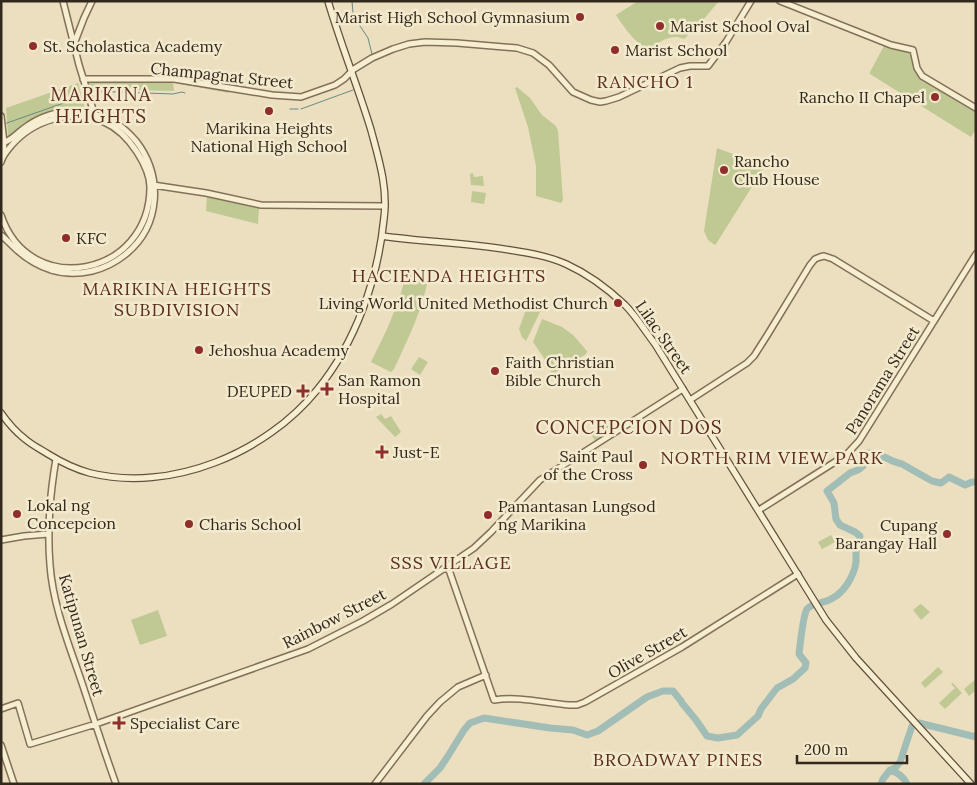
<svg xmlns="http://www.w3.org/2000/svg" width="977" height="785" viewBox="0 0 977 785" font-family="Lora,serif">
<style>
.green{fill:#c0c894}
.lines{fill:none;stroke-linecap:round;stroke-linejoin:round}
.stream{stroke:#6a8a83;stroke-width:1}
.river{stroke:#a2bdb6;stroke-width:7}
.tertiary-casing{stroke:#837058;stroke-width:8}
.secondary-casing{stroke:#64513c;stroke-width:8}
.tertiary{stroke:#f7edd1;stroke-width:5}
.secondary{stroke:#f7edd1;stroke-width:5.5}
.poi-dot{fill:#8f2e2b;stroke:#f3eace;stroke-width:2}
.labels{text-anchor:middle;stroke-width:5;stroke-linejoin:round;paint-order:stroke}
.poi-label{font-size:16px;fill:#33281c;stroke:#f3eace;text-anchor:start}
.street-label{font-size:16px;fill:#33281c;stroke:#f3eace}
.neighbourhood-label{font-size:18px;letter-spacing:1px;fill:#5d2d1e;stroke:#f3eace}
.quarter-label{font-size:19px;letter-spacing:1px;fill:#5d2d1e;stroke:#f3eace}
</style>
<rect width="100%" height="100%" fill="#ebdfbf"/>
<path class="green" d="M 638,1 L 719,1 L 703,20 L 684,39 C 671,33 659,42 648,50 C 634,41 625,29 616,15 Z
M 884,46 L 911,52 L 915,69 L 917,74 L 923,79 L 976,112 L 976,129 L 971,137 L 870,74 L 870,72 Z
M 87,81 L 173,81 L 174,91 L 88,89 Z
M 180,82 L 228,90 L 229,93 L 180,84 Z
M 78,83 L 85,109 C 51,107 34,115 8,137 L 6,108 Z
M 517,87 L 530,98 L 542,115 L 556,126 L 558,131 L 563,200 L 561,203 L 536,196 L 536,166 L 528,127 L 515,88 Z
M 717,148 L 765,166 L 716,244 L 715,245 L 708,240 L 704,231 Z
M 473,173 L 474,177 L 483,176 L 484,186 L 471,185 L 470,174 Z
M 472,191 L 486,193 L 484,204 L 471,202 Z
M 207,195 L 259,208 L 258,224 L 206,211 Z
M 409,268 L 422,269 L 420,278 L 428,280 C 421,313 408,339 394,369 L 391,372 L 371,362 L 387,329 L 399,300 L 407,271 Z
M 529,301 L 540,304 L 542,308 L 526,341 L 522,337 L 519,329 Z
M 542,319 L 562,327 L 573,335 L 587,351 L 586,354 L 555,373 L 551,372 L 544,358 L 533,342 Z
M 419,357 L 428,362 L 420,375 L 411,369 Z
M 381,414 L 385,419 L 391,416 L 401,432 L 395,437 L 376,417 Z
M 613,418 L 619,427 L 596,442 L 590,433 Z
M 831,535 L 835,542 L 822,549 L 818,542 Z
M 921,604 L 930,612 L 921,620 L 913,610 L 919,605 Z
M 158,610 L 167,636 L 140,645 L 131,620 Z
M 938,667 L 943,672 L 925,688 L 921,683 Z
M 976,679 L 976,690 L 969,696 L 964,689 Z
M 953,683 L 962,693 L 945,709 L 939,703 L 955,688 L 951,684 Z"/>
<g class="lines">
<path class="stream" d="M 352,1 L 353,13 L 356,20 L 368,38 L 372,54
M 91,91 L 173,94 L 182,92 L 185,93
M 290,109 L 298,109
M 301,109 L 353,90
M 4,124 L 81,97"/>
<path class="river" d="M 682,703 L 696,720 L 707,736 L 718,738 L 737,735 L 758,716 L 761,709 L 777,688 L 793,679 L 805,668 L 806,663 L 799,654 C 800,646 803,615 807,609 C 813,602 823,604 831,599 C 844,593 854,576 856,562 C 856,559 856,554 856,551 C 858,545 860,542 860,536 L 855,532 L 840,525 L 836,519 L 834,503 L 827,491 L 850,473 L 858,470 L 863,466 L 865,458 L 868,453 C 880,452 890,462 902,464 L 932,481 L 941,483 L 949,477 L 965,485 L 972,482 L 976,482
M 890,770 C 898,773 903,776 907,784
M 424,784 L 440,768 L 448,756 L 464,730 L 470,723 L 484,718 L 550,728 L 573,730 L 587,735 L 598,731 L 647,697 L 663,691 L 673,691 L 681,701
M 881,784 L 883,779 L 890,770 L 895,768 L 900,762 L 912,726 L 919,723 L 976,737"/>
<g class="tertiary-casing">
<path id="tertiary" d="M 63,1 L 79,65 L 95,116
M 780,1 L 891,45 L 913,50 L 917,68 L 922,76 L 976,108
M 74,44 L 84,18 L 92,1
M 83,79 L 174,79 L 272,95 L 301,97 L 335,85 L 344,79 L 354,69 L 372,58 L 393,49 L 409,44 L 425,42 L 457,43 L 517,48 L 533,53 L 549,65 L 573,92 L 591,100 L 600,102 L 606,101 L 619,97 L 680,68 L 690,66 L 708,66 L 726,42 L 751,1
M 1,116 L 4,143 L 3,155
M 1,143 C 10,142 16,134 23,129 C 38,117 58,110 76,112 C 90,112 105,116 116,123 C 124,128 130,134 136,141 C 163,176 161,225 126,254 C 116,262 105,268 92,271 C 79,274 64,274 51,270 C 39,266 27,259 18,251 C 12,246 7,240 1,235
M 1,162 C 3,155 7,151 11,146 C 33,120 72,108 104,122 C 118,128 129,140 137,152 C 144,163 150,174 150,187 C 150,277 29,300 1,215
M 153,185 L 206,193 L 261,205 L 385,206
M 690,400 L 747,363 L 754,356 L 768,334 L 810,265 L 815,259 L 820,257 L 824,256 L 833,259 L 934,321
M 56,459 C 50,494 47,529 50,565 C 53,607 70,647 83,686 C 94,719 104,751 116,784
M 759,510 L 838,460 L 847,454 L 859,441 L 976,254
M 1,540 L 24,536 L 48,534
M 448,567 L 494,700 C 520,696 544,703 569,705 L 577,705 L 585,702 L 682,647 L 798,574
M 1,709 L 18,703 L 30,744 L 96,724 L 308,649 L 363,621 L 392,604 L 474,548 L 491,532 L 540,480 L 683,389
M 1,745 L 14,784
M 375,784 L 427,716 L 440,702 L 458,687 L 486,675"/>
</g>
<g class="secondary-casing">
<path id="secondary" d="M 382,236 C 425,242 468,243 510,250 C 529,253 548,256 566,264 C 588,274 607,288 625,305 C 636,316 645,331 655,344 L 826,620 L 856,658 L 971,784
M 1,413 C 8,423 16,432 25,439 C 32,445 40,449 48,454 C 61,462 75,469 90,473 C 171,493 266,453 317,390 C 356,342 378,279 384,218 C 388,188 379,160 371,130 C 358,87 341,45 328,1"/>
</g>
<use href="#tertiary" class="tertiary"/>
<use href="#secondary" class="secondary"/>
</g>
<g class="poi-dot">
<circle cx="580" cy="17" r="5"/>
<circle cx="660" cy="26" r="5"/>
<circle cx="33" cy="46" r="5"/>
<circle cx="615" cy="50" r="5"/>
<circle cx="935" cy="97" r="5"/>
<circle cx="269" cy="111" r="5"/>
<circle cx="724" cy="170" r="5"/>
<circle cx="66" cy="238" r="5"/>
<circle cx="618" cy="303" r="5"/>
<circle cx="199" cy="350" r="5"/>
<circle cx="495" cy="371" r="5"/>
<path d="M324.5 381.5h5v5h5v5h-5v5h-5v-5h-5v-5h5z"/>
<path d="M300.5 383.5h5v5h5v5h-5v5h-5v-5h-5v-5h5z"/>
<path d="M379.5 444.5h5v5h5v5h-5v5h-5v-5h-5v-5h5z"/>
<circle cx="643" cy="465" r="5"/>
<circle cx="17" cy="514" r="5"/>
<circle cx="488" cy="515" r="5"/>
<circle cx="189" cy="524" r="5"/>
<circle cx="947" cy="534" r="5"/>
<path d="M116.5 715.5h5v5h5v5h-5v5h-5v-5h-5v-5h5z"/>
</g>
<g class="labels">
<g class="poi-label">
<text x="570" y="23" text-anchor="end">Marist High School Gymnasium</text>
<text x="670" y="32">Marist School Oval</text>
<text x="43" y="52">St. Scholastica Academy</text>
<text x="625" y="56">Marist School</text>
<text x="925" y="103" text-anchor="end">Rancho II Chapel</text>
<text x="269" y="134" text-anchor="middle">Marikina Heights<tspan x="269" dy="18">National High School</tspan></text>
<text x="734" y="167">Rancho<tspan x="734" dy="18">Club House</tspan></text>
<text x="76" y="244">KFC</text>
<text x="608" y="309" text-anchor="end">Living World United Methodist Church</text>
<text x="209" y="356">Jehoshua Academy</text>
<text x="505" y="368">Faith Christian<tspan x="505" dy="18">Bible Church</tspan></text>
<text x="338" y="386">San Ramon<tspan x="338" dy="18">Hospital</tspan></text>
<text x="292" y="397" text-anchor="end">DEUPED</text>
<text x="393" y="458">Just-E</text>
<text x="633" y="462" text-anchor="end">Saint Paul<tspan x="633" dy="18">of the Cross</tspan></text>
<text x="27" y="511">Lokal ng<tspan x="27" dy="18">Concepcion</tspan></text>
<text x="498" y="512">Pamantasan Lungsod<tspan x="498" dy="18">ng Marikina</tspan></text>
<text x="199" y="530">Charis School</text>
<text x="937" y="531" text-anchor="end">Cupang<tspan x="937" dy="18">Barangay Hall</tspan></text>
<text x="130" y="729">Specialist Care</text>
</g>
<g class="street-label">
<text transform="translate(222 75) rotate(6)" y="6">Champagnat Street</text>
<text transform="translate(664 337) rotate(55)" y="6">Lilac Street</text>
<text transform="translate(882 380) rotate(-58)" y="6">Panorama Street</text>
<text transform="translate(334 618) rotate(-27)" y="6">Rainbow Street</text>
<text transform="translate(82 635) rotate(74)" y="6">Katipunan Street</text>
<text transform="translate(647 652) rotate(-30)" y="6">Olive Street</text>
</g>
<g class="neighbourhood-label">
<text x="645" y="88">RANCHO 1</text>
<text x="449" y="282">HACIENDA HEIGHTS</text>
<text x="177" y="295">MARIKINA HEIGHTS<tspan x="177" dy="21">SUBDIVISION</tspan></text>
<text x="772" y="464">NORTH RIM VIEW PARK</text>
<text x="451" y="569">SSS VILLAGE</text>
<text x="678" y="766">BROADWAY PINES</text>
</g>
<g class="quarter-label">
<text x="101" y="101">MARIKINA<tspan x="101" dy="22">HEIGHTS</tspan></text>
<text x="629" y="434">CONCEPCION DOS</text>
</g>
</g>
<rect width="977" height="785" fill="none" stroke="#33281c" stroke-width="5"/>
<path d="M797 755v8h110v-8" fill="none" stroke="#33281c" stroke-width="2.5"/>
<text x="804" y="755" font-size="15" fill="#33281c" stroke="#f3eace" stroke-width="4" paint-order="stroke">200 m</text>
</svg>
